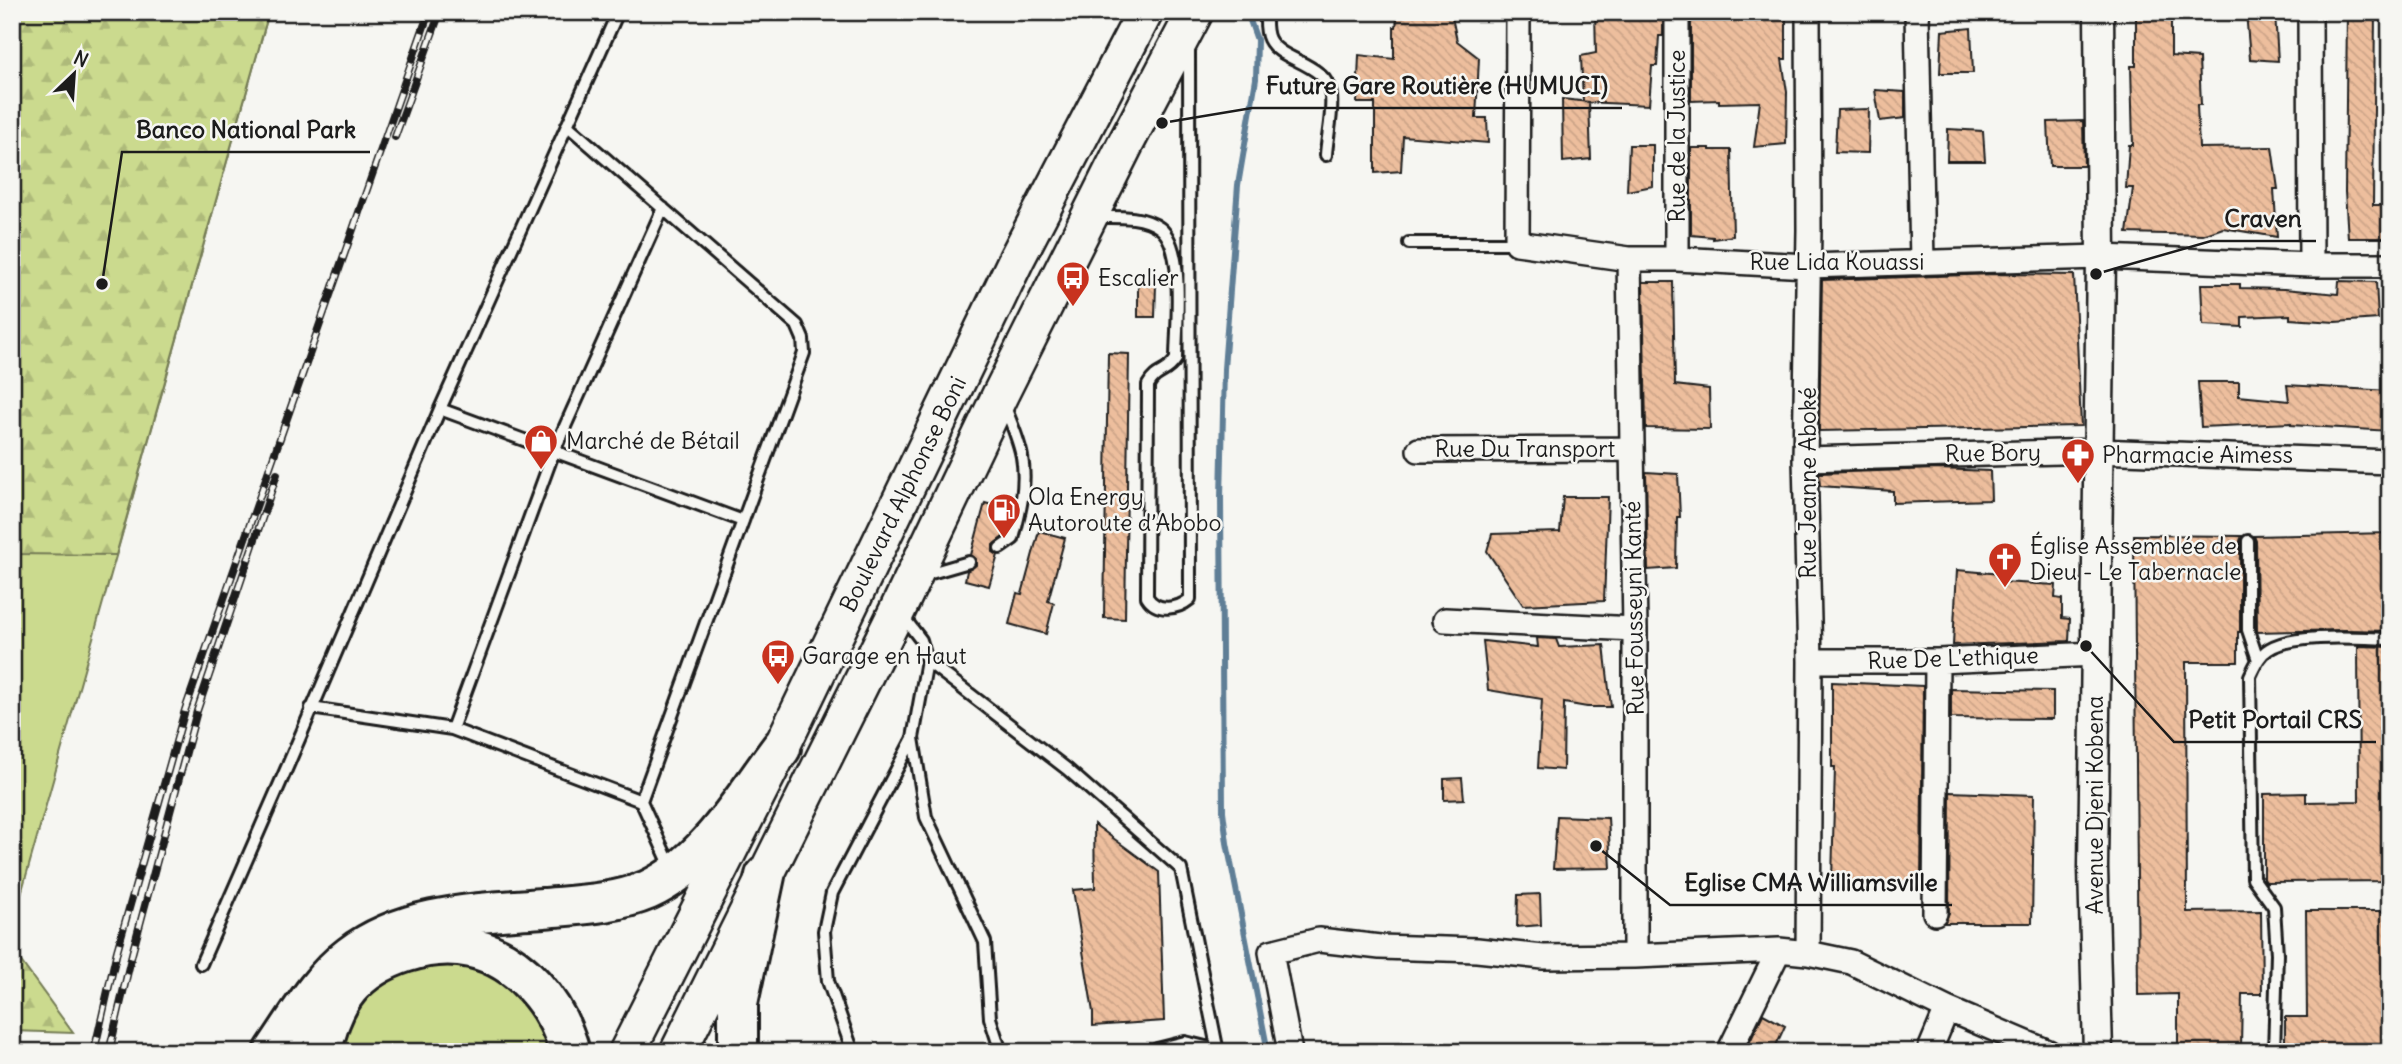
<svg xmlns="http://www.w3.org/2000/svg" width="2402" height="1064" viewBox="0 0 2402 1064" font-family="Delius,sans-serif">
<style>
.green{fill:#cbda8e;stroke:#747b55;stroke-width:2}
.forest{fill:url(#forest-firs);stroke:#747b55;stroke-width:2}
.lines{fill:none;stroke-linecap:round;stroke-linejoin:round}
.stream{stroke:#5e7e96;stroke-width:6}
.building{fill:url(#building-back-hatch);stroke:#1c1c1c;stroke-width:2}
.service-casing{stroke:#1c1c1c;stroke-width:16}
.minor-casing{stroke:#1c1c1c;stroke-width:28}
.tertiary-casing{stroke:#1c1c1c;stroke-width:33}
.primary-casing{stroke:#1c1c1c;stroke-width:40}
.motorway-casing{stroke:#1c1c1c;stroke-width:44}
.service{stroke:#f6f6f2;stroke-width:10}
.minor{stroke:#f6f6f2;stroke-width:23}
.tertiary{stroke:#f6f6f2;stroke-width:28}
.primary{stroke:#f6f6f2;stroke-width:35}
.motorway{stroke:#f6f6f2;stroke-width:38}
.rail-casing{stroke:#1c1c1c;stroke-width:8}
.rail{stroke:#f6f6f2;stroke-width:5;stroke-dasharray:16;stroke-linecap:butt}
.labels{text-anchor:middle;stroke-width:5;stroke-linejoin:round;paint-order:stroke}
.street-label{font-size:23px;fill:#1c1c1c;stroke:#f6f6f2}
.poi-label{font-size:23px;fill:#1c1c1c;stroke:#f6f6f2;text-anchor:start}
.leader{fill:none;stroke:#1c1c1c;stroke-width:2.5}
.callout-dot{fill:#1c1c1c;stroke:#f6f6f2;stroke-width:2.5}
.callout-label{font-size:24px;text-anchor:middle;font-weight:bold;fill:#1c1c1c;stroke:#f6f6f2;stroke-width:5;stroke-linejoin:round;paint-order:stroke}
</style>
<defs>
<pattern id="forest-firs" width="22" height="20" patternUnits="userSpaceOnUse" patternTransform="scale(1.75)"><rect width="22" height="20" fill="#cbda8e"/><path d="M5 1l3.5 6h-7zM16 11l3.5 6h-7z" fill="#aeba7a"/></pattern>
<pattern id="building-back-hatch" width="6" height="6" patternUnits="userSpaceOnUse" patternTransform="scale(1.75)"><rect width="6" height="6" fill="#edbe9d"/><path d="M-1 5l2 2M0 0l6 6M5-1l2 2" fill="none" stroke="#cba387"/></pattern>
</defs>
<rect width="100%" height="100%" fill="#f6f6f2"/>
<filter id="ink" filterUnits="userSpaceOnUse"><feTurbulence type="fractalNoise" baseFrequency=".0143" numOctaves="2"/><feDisplacementMap in="SourceGraphic" scale="14" xChannelSelector="R" yChannelSelector="G"/><feConvolveMatrix kernelMatrix="1 2 1 2 8 2 1 2 1" color-interpolation-filters="sRGB"/></filter>
<g filter="url(#ink)">
<path class="green" d="M 12,12 L 269,12 L 12,926 Z
M 471,958 L 533,997 L 555,1052 L 289,1052 L 360,995 L 411,962 Z"/>
<path class="forest" d="M 12,12 L 269,12 L 116,555 L 12,554 Z
M 12,949 L 73,1033 L 12,1031 Z"/>
<g class="lines">
<path class="stream" d="M 1247,12 L 1257,40 L 1256,79 L 1238,185 L 1224,369 L 1221,498 L 1223,811 L 1227,843 L 1268,1052"/>
</g>
<path class="building" d="M 1398,12 L 1451,12 L 1457,41 L 1479,58 L 1476,118 L 1487,118 L 1488,143 L 1403,136 L 1401,171 L 1375,173 L 1375,103 L 1357,103 L 1359,55 L 1394,59 L 1394,27 L 1396,27 Z
M 1595,12 L 1663,12 L 1663,36 L 1659,36 L 1657,66 L 1652,66 L 1649,105 L 1583,102 L 1581,56 L 1596,53 Z
M 1786,12 L 1786,59 L 1782,59 L 1787,92 L 1786,144 L 1754,147 L 1760,102 L 1719,103 L 1719,100 L 1691,101 L 1691,13 L 1759,16 Z
M 2136,12 L 2171,12 L 2171,56 L 2199,58 L 2201,105 L 2197,105 L 2199,148 L 2272,147 L 2278,189 L 2274,189 L 2277,237 L 2223,228 L 2203,235 L 2127,233 L 2133,188 L 2126,188 L 2129,145 L 2133,145 L 2131,66 L 2136,66 Z
M 2246,12 L 2275,13 L 2278,61 L 2250,59 Z
M 2347,12 L 2375,12 L 2373,205 L 2390,205 L 2390,238 L 2348,238 L 2345,192 Z
M 1971,28 L 1973,73 L 1940,73 L 1942,31 Z
M 1875,90 L 1905,92 L 1905,118 L 1880,121 Z
M 1562,99 L 1589,102 L 1591,159 L 1563,162 Z
M 1869,109 L 1868,153 L 1835,152 L 1837,110 Z
M 2083,121 L 2084,166 L 2050,166 L 2048,122 Z
M 1948,129 L 1983,131 L 1985,161 L 1947,161 Z
M 1629,145 L 1653,145 L 1653,186 L 1627,191 Z
M 1691,148 L 1710,148 L 1710,150 L 1731,150 L 1733,236 L 1713,239 L 1713,237 L 1691,235 Z
M 1995,274 L 2074,275 L 2081,426 L 1819,431 L 1822,280 Z
M 2339,281 L 2376,282 L 2378,319 L 2335,322 L 2290,319 L 2290,315 L 2242,317 L 2242,327 L 2203,325 L 2201,284 L 2240,284 L 2240,288 L 2284,289 L 2338,294 Z
M 1643,282 L 1673,282 L 1675,385 L 1709,389 L 1710,429 L 1646,428 Z
M 1138,284 L 1156,284 L 1155,317 L 1138,317 Z
M 1108,353 L 1129,354 L 1125,619 L 1104,618 Z
M 2198,382 L 2239,382 L 2239,396 L 2289,401 L 2287,385 L 2390,391 L 2390,431 L 2291,425 L 2291,423 L 2201,427 Z
M 1937,469 L 1990,471 L 1991,500 L 1893,503 L 1893,491 L 1820,486 L 1819,473 Z
M 1646,472 L 1678,474 L 1680,517 L 1677,517 L 1676,568 L 1648,570 Z
M 1563,497 L 1608,497 L 1604,601 L 1523,605 L 1487,551 L 1492,534 L 1560,532 Z
M 985,503 L 1010,510 L 1003,537 L 993,545 L 993,552 L 998,555 L 989,586 L 965,580 L 967,571 L 976,565 L 976,559 L 971,555 Z
M 1039,531 L 1065,538 L 1048,601 L 1054,603 L 1046,634 L 1009,624 L 1017,593 L 1022,594 Z
M 2390,533 L 2390,631 L 2345,630 L 2257,632 L 2256,541 L 2254,536 Z
M 2134,535 L 2242,536 L 2240,541 L 2240,632 L 2238,632 L 2238,662 L 2186,662 L 2187,912 L 2261,911 L 2262,994 L 2242,994 L 2241,1048 L 2178,1047 L 2178,994 L 2138,995 Z
M 1957,570 L 2001,574 L 2001,582 L 2056,585 L 2055,598 L 2062,599 L 2062,618 L 2070,619 L 2069,641 L 1953,645 Z
M 1537,638 L 1556,639 L 1559,647 L 1604,645 L 1611,707 L 1587,707 L 1564,703 L 1563,770 L 1538,768 L 1542,699 L 1488,690 L 1483,641 L 1538,647 Z
M 2358,646 L 2390,647 L 2390,881 L 2266,882 L 2264,879 L 2264,794 L 2306,793 L 2306,802 L 2359,801 Z
M 1832,682 L 1923,686 L 1921,884 L 1832,880 L 1835,767 L 1832,767 Z
M 1951,689 L 2053,691 L 2053,719 L 1951,718 Z
M 1462,778 L 1464,799 L 1444,800 L 1444,779 Z
M 1950,792 L 2034,795 L 2032,923 L 1944,923 L 1949,913 Z
M 1557,816 L 1608,818 L 1611,868 L 1553,869 Z
M 1094,824 L 1159,872 L 1164,1021 L 1093,1026 L 1093,1012 L 1073,890 L 1095,888 Z
M 1540,894 L 1541,925 L 1517,927 L 1518,895 Z
M 2306,911 L 2390,911 L 2390,1052 L 2285,1052 L 2285,1017 L 2307,1017 Z
M 1763,1014 L 1785,1026 L 1773,1052 L 1745,1052 Z"/>
<g class="lines">
<g class="service-casing">
<path id="service" d="M 1266,12 C 1266,21 1265,31 1269,39 C 1280,62 1328,62 1331,96 C 1333,115 1327,137 1326,155
M 567,125 L 797,325 L 803,339 L 804,353 L 641,801 L 672,869
M 1097,217 C 1117,217 1143,215 1160,228 C 1186,248 1176,328 1176,359 C 1166,375 1157,369 1148,385 L 1147,597 C 1157,613 1178,609 1190,599 L 1189,48
M 1409,243 L 1517,243
M 440,409 L 743,521
M 2248,541 L 2248,630 L 2258,660
M 1000,548 L 1013,539 C 1020,512 1027,485 1022,457 C 1019,439 1010,421 1004,404
M 924,575 L 969,562
M 901,614 L 921,640 L 927,661 L 913,738 L 926,817 L 985,942 L 990,1018 L 1001,1052
M 927,661 L 1067,769 L 1181,869 L 1218,1052
M 311,708 L 452,729 L 641,801
M 452,729 L 554,451 L 663,208
M 201,964 L 288,765 L 440,409 L 618,12
M 853,1052 L 828,981 L 824,931 L 832,893 L 913,738
M 1155,1052 L 1157,1049 L 1185,1042 L 1218,1050
M 2274,1052 L 2277,954 L 2274,907 L 2253,878 L 2250,676 C 2255,666 2259,655 2269,649 C 2294,633 2359,638 2390,639"/>
</g>
<g class="minor-casing">
<path id="minor" d="M 1518,12 L 1517,243 L 1629,259 L 1677,259 L 1808,266 L 2101,257 L 2311,265 L 2390,265
M 1808,12 L 1809,230 L 1805,459 L 1810,661 L 1808,953
M 1917,12 L 1922,263
M 2310,12 L 2311,265
M 1629,259 L 1635,629 L 1635,956
M 1677,259 L 1677,12
M 1419,450 L 1632,449
M 1805,459 L 2097,451 L 2390,462
M 1445,620 L 1635,629
M 1810,661 L 1937,661 L 2096,654
M 1935,913 L 1937,661
M 1290,1052 L 1271,952 L 1319,940 L 1380,947 L 1477,950 L 1543,957 L 1635,956 L 1779,950 L 1808,953 L 1851,962 L 1947,1009 L 2048,1052
M 1729,1052 L 1779,950
M 1929,1052 L 1947,1009"/>
</g>
<g class="tertiary-casing">
<path id="tertiary" d="M 2098,1052 L 2093,868 L 2101,257 L 2099,12"/>
</g>
<g class="primary-casing">
<path id="primary" d="M 627,1052 L 781,748 L 1017,258 L 1145,12
M 678,1052 L 898,609 L 1000,395 L 1126,143 L 1195,12"/>
</g>
<g class="motorway-casing">
<path id="motorway" d="M 274,1052 C 297,1019 318,980 350,956 C 404,914 478,913 543,908 C 578,905 615,904 648,890 C 707,863 743,798 781,748
M 322,1052 C 326,1030 335,1005 349,988 C 376,956 431,939 471,948 C 521,959 557,1005 570,1052
M 738,1052 L 738,1003 L 765,876"/>
</g>
<use href="#service" class="service"/>
<use href="#minor" class="minor"/>
<use href="#tertiary" class="tertiary"/>
<use href="#primary" class="primary"/>
<use href="#motorway" class="motorway"/>
<g class="rail-casing">
<path id="rail" d="M 395,137 L 440,12
M 94,1052 L 117,951 L 185,710 L 429,12
M 109,1052 L 132,954 L 197,711 L 277,474"/>
</g>
<use href="#rail" class="rail"/>
</g>
</g>
<defs>
<g id="bus-pin" transform="scale(1.75)"><path d="M0 17L-7.5 6A9.5 9.5 0 1 1 7.5 6Z" fill="#c8321e" stroke="#f6f6f2"/><path d="M-5-6H5V4H4V6H2V4H-2V6H-4V4H-5ZM-3.5-4V0h7V-4ZM-3.5 1.2v1.5H-2V1.2ZM2 1.2v1.5H3.5V1.2Z" fill="#fff"/></g>
<g id="shop-pin" transform="scale(1.75)"><path d="M0 17L-7.5 6A9.5 9.5 0 1 1 7.5 6Z" fill="#c8321e" stroke="#f6f6f2"/><path d="M-5-2.5h2.3a2.7 3.5 0 0 1 5.4 0H5L5.5 6h-11ZM-1.5-2.5h3a1.5 2.3 0 0 0-3 0Z" fill="#fff"/></g>
<g id="pharmacy-pin" transform="scale(1.75)"><path d="M0 17L-7.5 6A9.5 9.5 0 1 1 7.5 6Z" fill="#c8321e" stroke="#f6f6f2"/><path d="M-2-6h4v4h4v4h-4v4h-4v-4h-4v-4h4Z" fill="#fff"/></g>
<g id="fuel-pin" transform="scale(1.75)"><path d="M0 17L-7.5 6A9.5 9.5 0 1 1 7.5 6Z" fill="#c8321e" stroke="#f6f6f2"/><path d="M-5.5-6h7V0h2V4h1.3V-2.5L3-4.5l.8-.8L6-3V5H2.5V1h-1V6h-7ZM-4.2-4.7v3.2H.2V-4.7Z" fill="#fff"/></g>
<g id="church-pin" transform="scale(1.75)"><path d="M0 17L-7.5 6A9.5 9.5 0 1 1 7.5 6Z" fill="#c8321e" stroke="#f6f6f2"/><path d="M-1.2-6h2.4v3.5h3.3v2.4h-3.3V6h-2.4V-.1h-3.3v-2.4h3.3Z" fill="#fff"/></g>
</defs>
<g fill-rule="evenodd">
<use href="#bus-pin" x="1073" y="278"/>
<use href="#shop-pin" x="541" y="441"/>
<use href="#pharmacy-pin" x="2078" y="455"/>
<use href="#fuel-pin" x="1004" y="510"/>
<use href="#church-pin" x="2005" y="559"/>
<use href="#bus-pin" x="778" y="656"/>
</g>
<g class="labels">
<g class="street-label">
<text transform="translate(1677 136) rotate(-90)" y="8">Rue de la Justice</text>
<text x="1837" y="270">Rue Lida Kouassi</text>
<text x="1525" y="457">Rue Du Transport</text>
<text transform="translate(1993 453) rotate(-1)" y="8">Rue Bory</text>
<text transform="translate(1808 483) rotate(-90)" y="8">Rue Jeanne Aboké</text>
<text transform="translate(903 494) rotate(-64)" y="8">Boulevard Alphonse Boni</text>
<text transform="translate(1634 608) rotate(-91)" y="8">Rue Fousseyni Kanté</text>
<text transform="translate(1953 658) rotate(-2)" y="8">Rue De L'ethique</text>
<text transform="translate(2095 805) rotate(-90)" y="8">Avenue Djeni Kobena</text>
</g>
<g class="poi-label">
<text x="1098" y="286">Escalier</text>
<text x="566" y="449">Marché de Bétail</text>
<text x="2102" y="463">Pharmacie Aimess</text>
<text x="1028" y="505">Ola Energy<tspan x="1028" dy="26">Autoroute d’Abobo</tspan></text>
<text x="2030" y="554">Église Assemblée de<tspan x="2030" dy="26">Dieu - Le Tabernacle</tspan></text>
<text x="802" y="664">Garage en Haut</text>
</g>
</g>
<path class="leader" d="M1162 123L1252 108H1622M102 284L122 152H370M2096 274L2211 241H2316M2086 646L2174 742H2376M1596 846L1670 905H1952"/>
<g class="callout-dot">
<circle cx="1162" cy="123" r="7"/>
<circle cx="102" cy="284" r="7"/>
<circle cx="2096" cy="274" r="7"/>
<circle cx="2086" cy="646" r="7"/>
<circle cx="1596" cy="846" r="7"/>
</g>
<g class="callout-label">
<text x="1437" y="94">Future Gare Routière (HUMUCI)</text>
<text x="246" y="138">Banco National Park</text>
<text x="2263" y="227">Craven</text>
<text x="2275" y="728">Petit Portail CRS</text>
<text x="1811" y="891">Eglise CMA Williamsville</text>
</g>
<rect width="2402" height="1064" fill="none" stroke="#f6f6f2" stroke-width="42"/>
<rect x="21" y="21" width="2360" height="1022" fill="none" stroke="#1c1c1c" stroke-width="2.5" filter="url(#ink)"/>
<g transform="translate(74 74) rotate(25)" stroke="#f6f6f2" stroke-width="5" paint-order="stroke">
<path d="M0-5L12 26L0 18L-12 26Z" fill="#1c1c1c"/>
<text y="-10" font-size="19" font-weight="bold" text-anchor="middle" fill="#1c1c1c">N</text>
</g>
</svg>
